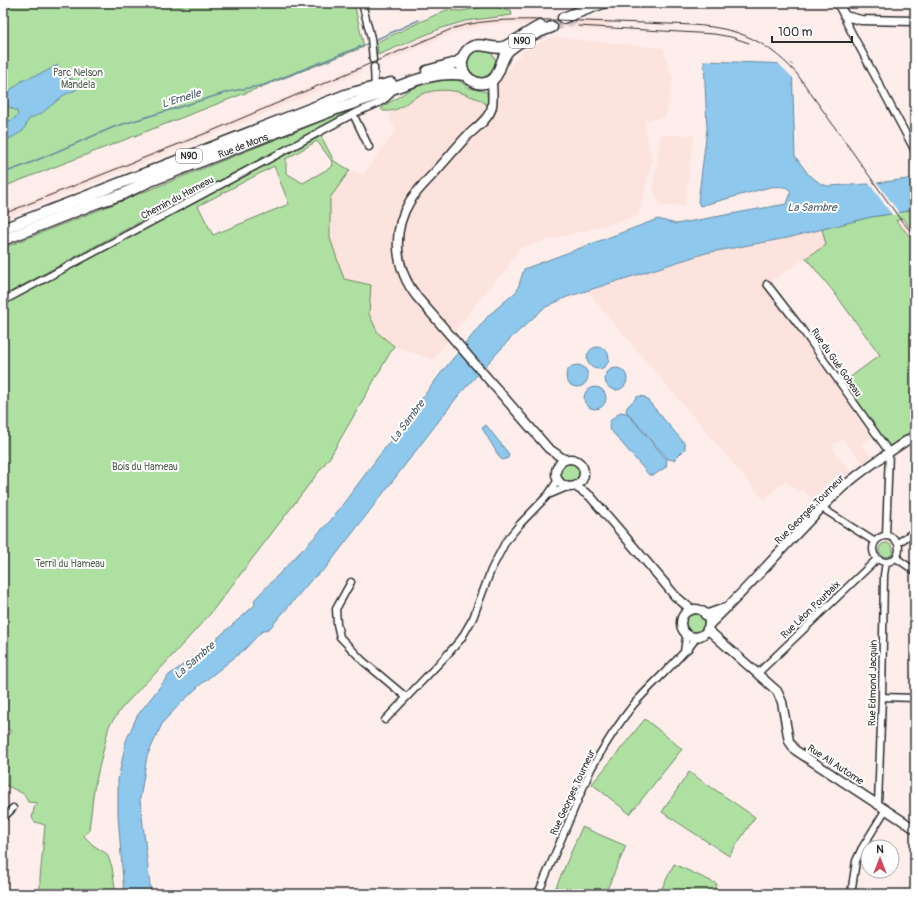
<svg xmlns="http://www.w3.org/2000/svg" width="918" height="897" viewBox="0 0 918 897" font-family="Pangolin,sans-serif">
<style>
.built{fill:#fce3de}
.green{fill:#aee0a1;stroke:#6c8666;fill-rule:evenodd}
.water{fill:#8ec8ed;stroke:#66899f}
.pier{fill:#fdeeec}
.lines{fill:none;stroke-linecap:round;stroke-linejoin:round}
.stream{stroke:#66899f;stroke-width:1.5}
.primary-tunnel{stroke:#d3c7c5;stroke-width:10;stroke-dasharray:10 5;stroke-linecap:butt}
.minor-casing{stroke:#2b2b2b;stroke-width:9}
.tertiary-casing{stroke:#2b2b2b;stroke-width:11}
.primary-casing{stroke:#2b2b2b;stroke-width:13}
.trunk-casing{stroke:#2b2b2b;stroke-width:13}
.minor{stroke:#fff;stroke-width:6}
.tertiary{stroke:#fff;stroke-width:8}
.primary{stroke:#fff;stroke-width:10}
.trunk{stroke:#fff;stroke-width:10}
.tram{stroke:#2b2b2b;stroke-width:1}
.labels{text-anchor:middle;stroke-width:4;stroke-linejoin:round;paint-order:stroke}
.shield{fill:#fff;stroke:#6b6b6b;stroke-width:1}
.shield-label{font-size:9px;font-weight:bold;fill:#2b2b2b}
.park-label{font-size:10px;fill:#52614e;stroke:#fff}
.street-label{font-size:10px;fill:#2b2b2b;stroke:#fff}
.water-label{font-size:11px;font-style:italic;fill:#495a65;stroke:#fff}
</style>
<rect width="100%" height="100%" fill="#fdeeec"/>
<filter id="ink" filterUnits="userSpaceOnUse"><feTurbulence type="fractalNoise" baseFrequency=".025" numOctaves="2"/><feDisplacementMap in="SourceGraphic" scale="8" xChannelSelector="R" yChannelSelector="G"/><feConvolveMatrix kernelMatrix="1 2 1 2 8 2 1 2 1" color-interpolation-filters="sRGB"/></filter>
<g filter="url(#ink)">
<path class="built" d="M 497,17 L 613,20 L 613,23 L 611,23 L 610,25 L 610,27 L 613,27 L 612,31 L 511,24 L 486,25 L 453,33 L 386,62 L 385,55 L 443,30 L 467,22 Z
M 552,37 L 663,48 L 673,80 L 666,117 L 644,121 L 652,160 L 639,216 L 519,248 L 507,269 L 489,287 L 433,360 L 394,346 L 378,333 L 369,314 L 371,285 L 344,279 L 330,238 L 330,198 L 350,170 L 363,174 L 396,131 L 389,118 L 391,112 L 402,107 L 414,98 L 423,93 L 443,89 L 462,92 L 484,101 L 488,106 L 487,92 L 500,80 L 523,51 Z
M 361,65 L 362,72 L 264,114 L 3,219 L 3,211 L 213,128 Z
M 660,135 L 694,135 L 685,206 L 661,206 L 653,189 Z
M 902,217 L 915,233 L 915,242 L 896,221 Z
M 822,229 L 826,245 L 765,285 L 872,437 L 861,444 L 872,457 L 864,464 L 842,439 L 833,445 L 836,454 L 853,474 L 842,482 L 819,505 L 802,490 L 799,492 L 785,481 L 764,500 L 596,302 L 588,290 L 706,253 L 787,238 Z
M 326,890 L 416,891 L 422,894 L 318,894 Z"/>
<path class="green" d="M 3,3 L 354,3 L 364,47 L 3,187 Z
M 490,6 L 511,10 L 512,15 L 465,21 L 442,28 L 378,55 L 377,42 L 446,10 L 461,11 Z
M466 64a15 15 0 1 1 30 0a15 15 0 1 1-30 0Z
M 445,80 L 458,80 L 469,88 L 487,92 L 488,107 C 483,100 478,99 470,96 C 452,88 431,88 414,98 C 401,106 399,112 383,111 L 381,108 L 409,90 L 423,84 Z
M 355,108 L 355,110 L 119,233 L 3,296 L 3,248 Z
M 321,136 L 334,161 L 350,170 L 330,198 L 330,238 L 344,279 L 371,285 L 369,314 L 378,333 L 394,346 L 330,457 L 210,614 L 162,667 L 143,685 L 121,709 L 109,726 L 94,789 L 89,830 L 84,836 L 93,845 L 107,854 L 112,867 L 116,894 L 40,894 L 40,878 L 45,825 L 35,822 L 32,818 L 34,808 L 38,803 L 28,802 L 24,794 L 3,784 L 3,742 L 11,731 L 3,725 L 3,304 ZM 317,141 L 331,160 L 333,166 L 303,183 L 286,173 L 286,159 ZM 274,166 L 289,204 L 213,235 L 198,206 Z
M 915,208 L 915,233 L 902,218 L 896,221 L 915,242 L 915,435 L 889,452 L 841,384 L 880,355 L 833,291 L 806,258 L 826,245 L 822,229 L 871,217 L 903,212 Z
M561 473a9 9 0 1 1 18 0a9 9 0 1 1-18 0Z
M879 550a7 7 0 1 1 14 0a7 7 0 1 1-14 0Z
M686 623a9 9 0 1 1 18 0a9 9 0 1 1-18 0Z
M 645,719 L 682,749 L 630,814 L 592,784 Z
M 689,772 L 755,817 L 729,856 L 662,812 Z
M 582,827 L 626,846 L 605,894 L 553,894 Z
M 674,864 L 717,884 L 712,894 L 659,894 Z"/>
<path class="water" d="M 704,61 L 792,64 L 795,156 L 808,174 L 821,184 L 828,186 L 869,184 L 915,178 L 915,208 L 903,212 L 871,217 L 787,238 L 706,253 L 567,297 L 544,308 L 510,339 L 458,396 L 325,569 L 313,578 L 270,628 L 261,632 L 245,649 L 200,685 L 181,703 L 163,722 L 147,756 L 140,799 L 151,894 L 124,894 L 118,815 L 118,780 L 126,741 L 137,716 L 169,675 L 206,648 L 255,605 L 254,600 L 331,520 L 441,373 L 489,315 L 517,291 L 524,269 L 658,219 L 676,224 L 786,204 C 797,186 785,186 770,187 L 700,206 L 698,202 L 707,129 Z
M 57,65 L 65,77 L 83,84 L 74,91 L 64,95 L 42,113 L 29,119 L 23,131 L 11,138 L 3,140 L 3,119 L 5,121 L 12,120 L 18,115 L 17,111 L 7,106 L 3,107 L 3,96 L 23,80 L 45,72 Z
M587 358a11 11 0 1 1 22 0a11 11 0 1 1-22 0Z
M566 376a11 11 0 1 1 22 0a11 11 0 1 1-22 0Z
M605 379a11 11 0 1 1 22 0a11 11 0 1 1-22 0Z
M584 398a11 11 0 1 1 22 0a11 11 0 1 1-22 0Z
M 638,396 L 645,397 L 685,444 L 685,449 L 674,460 L 668,459 L 626,411 L 627,407 Z
M 620,412 L 627,413 L 667,460 L 666,467 L 654,475 L 649,475 L 609,428 L 610,421 Z
M 486,425 L 509,454 L 508,458 L 503,460 L 500,458 L 482,428 Z"/>
<path class="pier" d="M 776,61 L 789,62 L 794,67 L 794,79 Z
M 876,181 L 900,214 L 892,215 L 868,182 Z"/>
<g class="lines">
<path class="stream" d="M 375,40 L 419,20
M 3,173 L 23,166 L 114,127 L 228,92 L 264,85 L 367,44"/>
<path class="primary-tunnel" d="M 552,27 L 576,19"/>
<g class="minor-casing">
<path id="minor" d="M 362,3 L 371,38 L 373,60
M 845,16 L 846,22 L 915,151
M 374,67 L 375,89
M 353,114 L 369,147
M 767,284 L 801,328 L 889,452 L 886,536
M 3,301 L 353,114 C 365,108 390,102 392,89
M 548,495 L 567,487
M 822,508 L 875,542
M873 549a13 13 0 1 1 26 0a13 13 0 1 1-26 0Z
M 898,543 L 915,531
M 896,558 L 915,571
M 351,582 L 336,609 L 337,624 L 340,637 L 363,661 L 406,697
M 684,652 L 686,638 L 685,634
M 757,674 L 877,559
M 882,697 L 915,698
M 385,720 L 446,656 L 461,639 L 473,618 L 491,570 L 506,541 L 520,524 L 548,495 L 558,480
M 878,804 L 882,697 L 884,575 L 886,562
M 3,818 L 13,808
M 538,894 L 591,769 C 604,746 618,724 634,704 C 650,686 668,670 684,652 L 688,649 L 697,637
M 851,894 L 856,861 L 862,848 L 886,809"/>
</g>
<g class="tertiary-casing">
<path id="tertiary" d="M 838,3 L 845,16 L 861,20 L 915,21
M 492,80 C 492,89 494,103 491,110 C 487,121 474,129 466,137 C 456,148 446,160 436,171 C 427,181 417,190 410,201 C 391,232 395,269 417,297 L 548,448 L 565,460
M556 473a14 14 0 1 1 28 0a14 14 0 1 1-28 0Z
M 575,486 L 590,496 L 662,580 L 675,596 L 692,610
M681 623a14 14 0 1 1 28 0a14 14 0 1 1-28 0Z
M 705,615 L 725,608
M 709,625 C 755,582 795,532 841,489 C 864,468 890,452 915,435
M 707,629 L 777,691 L 782,702 L 789,741 L 795,750 L 915,829"/>
</g>
<g class="primary-casing">
<path id="primary" d="M 563,18 L 603,3
M 540,26 C 528,32 518,40 506,46 C 492,53 475,35 464,55 C 462,59 461,65 463,70 C 465,75 468,79 473,81 C 476,83 481,84 485,83 C 502,80 498,60 509,50 C 521,40 537,32 552,27"/>
</g>
<g class="trunk-casing">
<g id="trunk">
<path d="M 427,71 L 456,63 L 463,58"/>
<path d="M 3,229 L 348,94 L 391,83"/>
<path id="s1" d="M 3,240 L 96,203 L 123,194 L 150,181 L 336,109 C 348,105 361,101 374,96 C 403,85 433,70 465,75"/>
</g>
</g>
<use href="#minor" class="minor"/>
<use href="#tertiary" class="tertiary"/>
<use href="#primary" class="primary"/>
<use href="#trunk" class="trunk"/>
<path class="tram" d="M 578,26 L 714,34 L 731,37 L 749,43
M 3,214 L 214,130 L 454,28 C 487,18 520,20 554,20 C 584,21 614,22 645,23 C 674,25 706,23 735,32 C 759,39 780,55 797,74 L 900,219 L 915,236"/>
</g>
</g>
<g class="labels">
<g class="shield">
<rect x="509" y="34" width="26" height="14" rx="3"/>
<rect x="176" y="149" width="26" height="14" rx="3"/>
</g>
<g class="shield-label">
<text x="522" y="44">N90</text>
<text x="189" y="159">N90</text>
</g>
<g class="park-label">
<text x="78" y="76">Parc Nelson<tspan x="78" dy="12">Mandela</tspan></text>
<text x="145" y="470">Bois du Hameau</text>
<text x="70" y="567">Terril du Hameau</text>
</g>
<g class="street-label">
<text dy="4" stroke="none"><textPath href="#s1" startOffset="258">Rue de Mons</textPath></text>
<text transform="translate(177 197) rotate(-28)" y="4">Chemin du Hameau</text>
<text transform="translate(837 362) rotate(55)" y="4">Rue du Gué Gobeau</text>
<text transform="translate(809 509) rotate(-45)" y="4">Rue Georges Tourneur</text>
<text transform="translate(810 609) rotate(-44)" y="4">Rue Léon Pourbaix</text>
<text transform="translate(872 683) rotate(-89)" y="4">Rue Edmond Jacquin</text>
<text transform="translate(836 764) rotate(33)" y="4">Rue Ali Autome</text>
<text transform="translate(572 792) rotate(-65)" y="4">Rue Georges Tourneur</text>
</g>
<g class="water-label">
<text transform="translate(181 98) rotate(-17)" y="4">L'Ernelle</text>
<text x="812" y="211">La Sambre</text>
<text transform="translate(407 421) rotate(-53)" y="4">La Sambre</text>
<text transform="translate(194 660) rotate(-41)" y="4">La Sambre</text>
</g>
</g>
<rect width="918" height="897" fill="none" stroke="#fff" stroke-width="16"/>
<rect x="8" y="8" width="902" height="881" fill="none" stroke="#2b2b2b" stroke-width="1.5" filter="url(#ink)"/>
<g transform="translate(880 859)"><circle r="19" fill="#ffffff" stroke="#aaaaaa"/>
<path d="M0-3L7 15L0 10L-7 15Z" fill="#d1495b"/>
<text y="-6" font-size="11" font-weight="bold" text-anchor="middle" fill="#2b2b2b">N</text>
</g>
<path d="M772 36v6h80v-6" fill="none" stroke="#2b2b2b" stroke-width="2"/>
<text x="778" y="36" font-size="12" fill="#2b2b2b" stroke="#ffffff" stroke-width="3" paint-order="stroke">100 m</text>
</svg>
